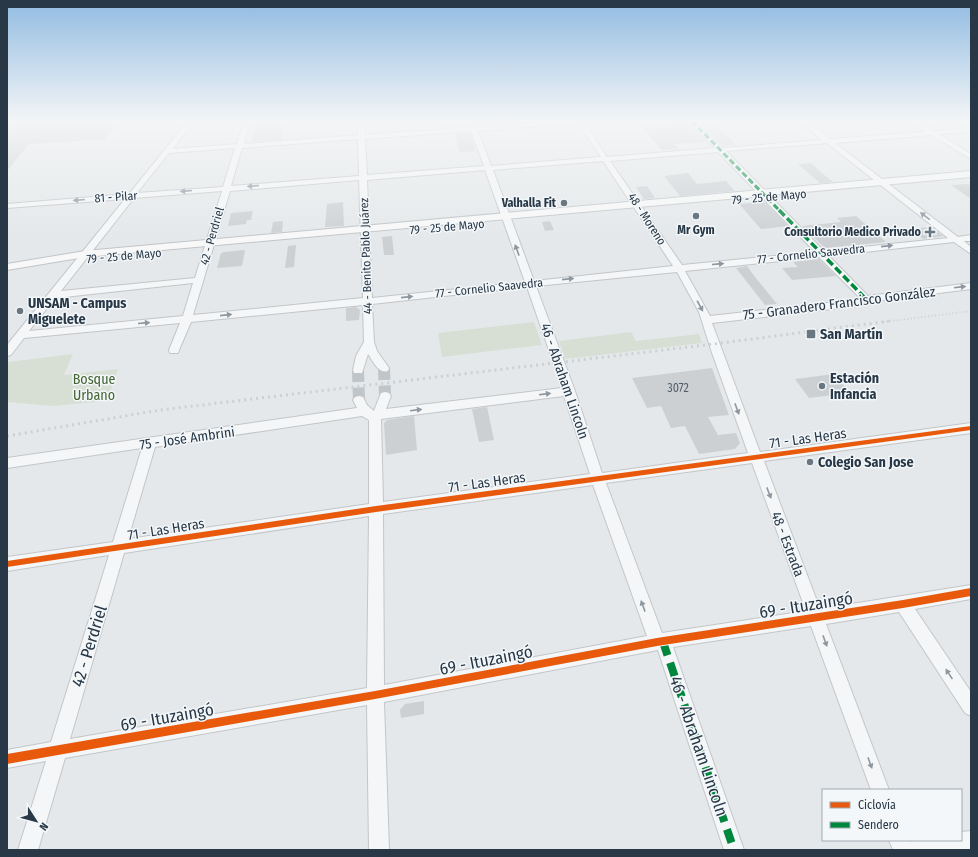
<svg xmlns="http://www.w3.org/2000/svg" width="978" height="857" viewBox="0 0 978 857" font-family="'Fira Sans Condensed',sans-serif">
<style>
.green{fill:#d7dfd5}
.building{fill:#cdd0d3}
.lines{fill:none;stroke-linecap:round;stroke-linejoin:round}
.minor-tunnel{stroke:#bfc5c9;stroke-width:12;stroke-dasharray:12 5.5;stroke-linecap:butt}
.minor-casing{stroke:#c3c6c8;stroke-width:2}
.major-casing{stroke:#c1c5c8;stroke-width:2}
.minor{fill:#f4f6f7;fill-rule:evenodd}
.major{fill:#f8f8f8;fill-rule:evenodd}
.rail-far1{stroke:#cdd0d2;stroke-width:2;stroke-dasharray:1 2.5;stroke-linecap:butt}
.rail{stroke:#cdd0d2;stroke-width:3;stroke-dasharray:2 4;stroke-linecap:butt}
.quiet-far2{stroke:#00873e;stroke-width:3;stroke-dasharray:6 3;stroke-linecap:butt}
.quiet-far1{stroke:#00873e;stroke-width:3.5;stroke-dasharray:8 3.5;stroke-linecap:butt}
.quiet{stroke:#00873e;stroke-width:8;stroke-dasharray:14 8;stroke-linecap:butt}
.cycleway-casing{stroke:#f3f7f9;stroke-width:2}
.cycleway{fill:#e8590c;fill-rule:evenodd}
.oneway{fill:#8e979f}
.poi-dot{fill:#6a7680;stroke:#f3f7f9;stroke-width:1.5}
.labels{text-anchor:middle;stroke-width:3;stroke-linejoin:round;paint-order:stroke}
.far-street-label{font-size:12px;fill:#283847;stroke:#f3f7f9}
.far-poi-label{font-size:12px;font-weight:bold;fill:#283847;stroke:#f3f7f9;text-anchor:end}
.number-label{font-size:12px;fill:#525f6b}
.poi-label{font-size:14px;font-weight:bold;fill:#283847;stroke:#f3f7f9;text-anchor:start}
.street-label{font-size:14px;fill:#283847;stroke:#f3f7f9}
.park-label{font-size:14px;fill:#446434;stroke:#f3f7f9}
.near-street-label{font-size:17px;fill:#283847;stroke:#f3f7f9}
</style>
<rect width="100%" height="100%" fill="#e5e8ea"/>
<path class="green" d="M 534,322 L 542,345 L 442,357 L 438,333 Z
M 631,332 L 636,341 L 699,334 L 702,343 L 565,359 L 559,341 Z
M 73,354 L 64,375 L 118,369 L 107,401 L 53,406 L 7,402 L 8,362 Z"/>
<path class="building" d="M 17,121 L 118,121 L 105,139 L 29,144 L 7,171 L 7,133 Z
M 256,121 L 284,121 L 281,140 L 251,142 Z
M 688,122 L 707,142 L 674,144 L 679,149 L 662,150 L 641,126 Z
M 716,125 L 736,145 L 723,146 L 702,126 Z
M 470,133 L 476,151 L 460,152 L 455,134 Z
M 811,163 L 823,174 L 833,182 L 820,183 L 798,164 Z
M 688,173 L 697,184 L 726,181 L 735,191 L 680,196 L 664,176 Z
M 968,184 L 971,186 L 971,199 L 951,185 Z
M 647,186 L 655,198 L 644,199 L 636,187 Z
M 343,202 L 344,226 L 325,227 L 327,204 Z
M 762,202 L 766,203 L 788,226 L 761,229 L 739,204 Z
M 253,211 L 251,220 L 247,220 L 246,224 L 228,226 L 231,213 Z
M 856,216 L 886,242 L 825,248 L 802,226 L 841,222 L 837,218 Z
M 283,221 L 282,232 L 271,233 L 273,222 Z
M 550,221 L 554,230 L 545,231 L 542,222 Z
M 931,227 L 943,236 L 923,239 L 911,229 Z
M 392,236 L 394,255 L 384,255 L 382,237 Z
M 296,245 L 294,267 L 285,268 L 288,246 Z
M 245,250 L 242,266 L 217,268 L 221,253 L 224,252 Z
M 819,259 L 836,276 L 792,280 L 782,268 L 798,267 L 793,262 Z
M 747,266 L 755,277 L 777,304 L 765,305 L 736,268 Z
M 356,307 L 360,310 L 359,320 L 346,321 L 346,308 Z
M 712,368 L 729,415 L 708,417 L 718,435 L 736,433 L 740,443 L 735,449 L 699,454 L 685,426 L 671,428 L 661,406 L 647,408 L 632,378 Z
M 834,374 L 850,393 L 809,398 L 795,379 Z
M 487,407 L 494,440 L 479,442 L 472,409 Z
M 414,416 L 417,450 L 386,455 L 384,423 L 387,420 Z
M 424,701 L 424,714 L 401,718 L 400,710 L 405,704 Z"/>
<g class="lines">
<path class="minor-tunnel" d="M 384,368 L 385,396
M 358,370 L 359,400"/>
<g class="minor-casing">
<path id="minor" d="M 188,121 L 194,121 L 173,149 L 237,144 L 244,121 L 250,121 L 244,144 L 358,135 L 358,121 L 364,121 L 365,135 L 470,127 L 468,121 L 474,121 L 476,127 L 561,121 L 589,121 L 585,123 L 607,157 L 715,148 L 689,121 L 695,121 L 722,148 L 822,140 L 799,121 L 806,121 L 830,139 L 925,132 L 910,121 L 917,121 L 934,131 L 971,128 L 971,132 L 939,134 L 971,154 L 971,159 L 931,135 L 835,143 L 958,237 L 971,235 L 971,241 L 964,241 L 971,247 L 971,254 L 954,242 L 829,256 L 868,296 L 971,283 L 971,289 L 868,302 L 857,306 L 712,323 L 760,452 L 971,423 L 971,433 L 764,461 L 820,609 L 971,585 L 971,599 L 915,609 L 971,692 L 971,716 L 965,713 L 899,612 L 826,624 L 889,790 L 871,790 L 811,626 L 673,647 L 744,850 L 724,850 L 658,650 L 384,702 L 389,850 L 369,850 L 367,705 L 65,758 L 38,850 L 18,850 L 46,761 L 7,768 L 7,750 L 51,742 L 109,555 L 7,571 L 7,557 L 113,542 L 142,448 L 7,468 L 7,458 L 357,408 L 353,400 L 355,397 L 359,396 L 363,397 L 367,405 L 374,411 L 381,393 L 385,392 L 389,393 L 391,396 L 386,409 L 562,388 L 527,287 L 372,304 L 374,342 L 377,351 L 389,368 L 388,371 C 378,374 373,361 368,354 L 362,373 L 354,373 L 353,370 L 356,356 L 364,342 L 363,305 L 191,322 L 179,350 L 178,353 L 170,353 L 169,350 L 180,323 L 24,338 L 11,355 L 7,356 L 7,345 L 125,199 L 7,208 L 7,204 L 129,194 ZM 578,123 L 601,157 L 491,166 L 478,131 ZM 471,131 L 484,166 L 367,175 L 365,139 ZM 358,139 L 359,176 L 231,186 L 242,148 ZM 827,143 L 948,238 L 824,251 L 726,151 ZM 235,148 L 223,187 L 137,193 L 169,153 ZM 718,152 L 815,252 L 682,265 L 610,161 ZM 603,161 L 673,266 L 534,281 L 493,170 ZM 485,170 L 525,282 L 372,298 L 367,180 ZM 359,180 L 363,298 L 193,315 L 230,191 ZM 222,191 L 195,278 L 61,291 L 134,198 ZM 819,257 L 860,298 L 855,300 L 710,316 L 685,271 ZM 677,272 L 699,312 L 711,350 L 748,453 L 602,473 L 575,391 L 536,286 ZM 193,283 L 183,316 L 29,331 L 55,298 ZM 564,396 L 590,474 L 383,502 L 381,419 ZM 362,416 L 369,420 L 369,504 L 128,539 L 155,447 ZM 752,463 L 806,611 L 662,633 L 606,483 ZM 593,485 L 647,636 L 384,685 L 383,514 ZM 369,516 L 367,688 L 70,739 L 124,553 Z
M 971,831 L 971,850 L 893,850 L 889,840 L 909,840 L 910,842 L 913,840 L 961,840 L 961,832 Z"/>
</g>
<g class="major-casing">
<path id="major" d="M 971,171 L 971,177 L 85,257 L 7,270 L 7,264 L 85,251 Z"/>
</g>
<use href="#minor" class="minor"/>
<use href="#major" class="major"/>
<path class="rail-far1" d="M 883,322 L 971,311"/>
<path class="rail" d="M 7,436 L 160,410 L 714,344 L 890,321"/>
<path class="quiet-far2" d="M 692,121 L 780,211"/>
<path class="quiet-far1" d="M 779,210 L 866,299"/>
<path class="quiet" d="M 663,642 L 734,850"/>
<g class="cycleway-casing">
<path id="cycleway" d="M 971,426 L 971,430 L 376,512 L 7,567 L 7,561 L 376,506 Z
M 971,588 L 971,596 L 903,608 L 657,646 L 375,699 L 7,764 L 7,754 L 375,691 L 657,638 L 903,600 Z"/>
</g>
<use href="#cycleway" class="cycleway"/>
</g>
<defs><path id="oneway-solid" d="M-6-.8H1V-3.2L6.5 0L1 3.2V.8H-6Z"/></defs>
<g class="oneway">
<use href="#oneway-solid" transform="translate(253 186) rotate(175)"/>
<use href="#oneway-solid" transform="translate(186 191) rotate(175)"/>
<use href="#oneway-solid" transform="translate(79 200) rotate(175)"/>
<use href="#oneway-solid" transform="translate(925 216) rotate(-143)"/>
<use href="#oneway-solid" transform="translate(887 246) rotate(-6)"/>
<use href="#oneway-solid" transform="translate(517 250) rotate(-110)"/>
<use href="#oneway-solid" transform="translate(718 264) rotate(-5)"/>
<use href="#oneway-solid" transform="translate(568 279) rotate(-6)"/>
<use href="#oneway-solid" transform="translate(960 287) rotate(-7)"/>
<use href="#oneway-solid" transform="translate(407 297) rotate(-6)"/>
<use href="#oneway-solid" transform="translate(700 306) rotate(61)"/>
<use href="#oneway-solid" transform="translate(226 315) rotate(-6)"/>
<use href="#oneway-solid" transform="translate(144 323) rotate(-5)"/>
<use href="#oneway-solid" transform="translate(545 394) rotate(-7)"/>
<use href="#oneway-solid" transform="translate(737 409) rotate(70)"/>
<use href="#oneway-solid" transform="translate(416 410) rotate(-7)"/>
<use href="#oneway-solid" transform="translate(769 493) rotate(69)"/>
<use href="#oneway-solid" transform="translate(643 606) rotate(-110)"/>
<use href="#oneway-solid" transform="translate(825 641) rotate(70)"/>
<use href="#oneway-solid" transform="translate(949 674) rotate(-124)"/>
<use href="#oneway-solid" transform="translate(870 763) rotate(70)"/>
</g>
<linearGradient id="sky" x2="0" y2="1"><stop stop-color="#92bce2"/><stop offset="0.5" stop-color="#f3f5f6"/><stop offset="1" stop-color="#f3f5f6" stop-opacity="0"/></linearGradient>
<rect width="978" height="241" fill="url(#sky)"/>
<g class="poi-dot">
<circle cx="564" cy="203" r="4"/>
<circle cx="696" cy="216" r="4"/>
<path d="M928 226h4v4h4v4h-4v4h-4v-4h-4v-4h4z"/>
<circle cx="20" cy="311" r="4"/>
<rect x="806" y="329" width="10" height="10" rx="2"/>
<circle cx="822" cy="386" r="4"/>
<circle cx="810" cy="462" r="4"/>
</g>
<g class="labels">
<g class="far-street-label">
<text transform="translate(116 197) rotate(-4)" y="4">81 - Pilar</text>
<text transform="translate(769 197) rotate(-5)" y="4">79 - 25 de Mayo</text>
<text transform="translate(647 219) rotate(57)" y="4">48 - Moreno</text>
<text transform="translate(447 227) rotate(-5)" y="4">79 - 25 de Mayo</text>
<text transform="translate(212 236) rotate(-74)" y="4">42 - Perdriel</text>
<text transform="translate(811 254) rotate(-6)" y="4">77 - Cornelio Saavedra</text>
<text transform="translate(124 256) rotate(-5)" y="4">79 - 25 de Mayo</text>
<text transform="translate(366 256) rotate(-92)" y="4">44 - Benito Pablo Juárez</text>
<text transform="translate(489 288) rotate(-6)" y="4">77 - Cornelio Saavedra</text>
</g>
<g class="far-poi-label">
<text x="556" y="207">Valhalla Fit</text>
<text x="696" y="234" text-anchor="middle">Mr Gym</text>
<text x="921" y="236">Consultorio Medico Privado</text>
</g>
<g class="number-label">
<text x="678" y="392">3072</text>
</g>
<g class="poi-label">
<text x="28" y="308">UNSAM - Campus<tspan x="28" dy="16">Miguelete</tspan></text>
<text x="820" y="339">San Martín</text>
<text x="830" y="383">Estación<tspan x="830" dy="16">Infancia</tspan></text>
<text x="818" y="467">Colegio San Jose</text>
</g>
<g class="street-label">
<text transform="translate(839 303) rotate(-7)" y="5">75 - Granadero Francisco González</text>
<text transform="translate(565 381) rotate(71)" y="5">46 - Abraham Lincoln</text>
<text transform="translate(187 438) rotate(-8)" y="5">75 - José Ambrini</text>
<text transform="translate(808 438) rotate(-8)" y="5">71 - Las Heras</text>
<text transform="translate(487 482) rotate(-8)" y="5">71 - Las Heras</text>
<text transform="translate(166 529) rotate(-9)" y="5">71 - Las Heras</text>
<text transform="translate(788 544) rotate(69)" y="5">48 - Estrada</text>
</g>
<g class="park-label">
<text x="94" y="384">Bosque<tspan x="94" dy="16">Urbano</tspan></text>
</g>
<g class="near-street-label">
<text transform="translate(806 605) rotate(-9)" y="6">69 - Ituzaingó</text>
<text transform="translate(89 646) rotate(-73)" y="6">42 - Perdriel</text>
<text transform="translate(486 660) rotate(-11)" y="6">69 - Ituzaingó</text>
<text transform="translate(167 717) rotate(-10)" y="6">69 - Ituzaingó</text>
<text transform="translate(699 746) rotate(71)" y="6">46 - Abraham Lincoln</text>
</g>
</g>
<rect width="978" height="857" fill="none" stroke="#283847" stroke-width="16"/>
<rect x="822" y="789" width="140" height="52" fill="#f3f7f9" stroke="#a2abb2"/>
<rect x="830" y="802" width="20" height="6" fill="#e8590c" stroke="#a2abb2"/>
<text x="858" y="809" font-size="12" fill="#283847">Ciclovía</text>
<rect x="830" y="822" width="20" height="6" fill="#00873e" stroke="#a2abb2"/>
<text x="858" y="829" font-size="12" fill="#283847">Sendero</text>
<g transform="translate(36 821) rotate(126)" stroke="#f3f7f9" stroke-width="3" paint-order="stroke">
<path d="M0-3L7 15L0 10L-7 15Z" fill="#283847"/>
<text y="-6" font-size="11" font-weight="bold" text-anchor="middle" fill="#283847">N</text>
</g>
</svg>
